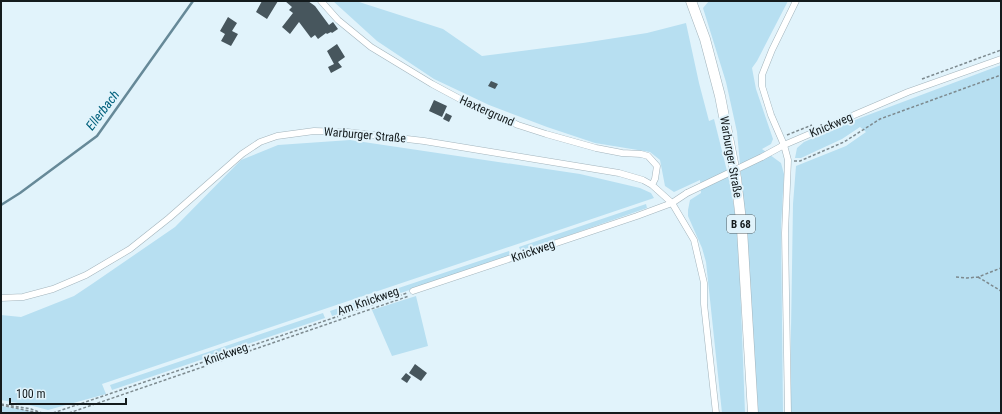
<svg xmlns="http://www.w3.org/2000/svg" width="1002" height="414" viewBox="0 0 1002 414" font-family="'Roboto Condensed',sans-serif">
<style>
.green{fill:#b7dff1}
.lines{fill:none;stroke-linecap:round;stroke-linejoin:round}
.stream{stroke:#668998;stroke-width:2.5}
.building{fill:#47565d}
.street-casing{stroke:#a3b4bc;stroke-width:7}
.primary-casing{stroke:#a3b4bc;stroke-width:11}
.path{stroke:#7d8a8f;stroke-width:1.5;stroke-dasharray:3 2;stroke-linecap:butt}
.street{stroke:#fff;stroke-width:6}
.primary{stroke:#fff;stroke-width:10}
.street-bridge-casing{stroke:#a3b4bc;stroke-width:7;stroke-linecap:butt}
.street-bridge{stroke:#fff;stroke-width:6}
.labels{text-anchor:middle;stroke-width:4;stroke-linejoin:round;paint-order:stroke}
.shield{fill:#e1f3fb;stroke:#525c60;stroke-width:1}
.shield-label{font-size:11px;font-weight:bold;fill:#141b1d}
.street-label{font-size:12px;fill:#141b1d;stroke:#e1f3fb}
.water-label{font-size:13px;font-style:italic;fill:#00607c;stroke:#e1f3fb}
</style>
<rect width="100%" height="100%" fill="#e1f3fb"/>
<path class="green" d="M 333,1 L 356,1 L 443,29 L 482,56 L 583,43 L 647,33 L 686,23 L 699,83 L 709,121 L 714,119 L 729,179 L 738,229 L 745,413 L 722,413 L 706,262 L 702,248 L 688,216 L 688,210 L 690,200 L 701,193 L 700,180 L 674,192 L 665,186 L 660,160 L 650,152 L 595,143 L 547,127 L 489,105 L 434,79 L 377,41 Z
M 709,1 L 788,1 L 757,61 L 752,68 L 756,89 L 773,139 L 771,144 L 762,149 L 781,163 L 784,174 L 781,227 L 783,413 L 758,413 L 746,227 L 737,132 L 726,82 L 703,8 Z
M 1001,65 L 1001,413 L 791,413 L 791,331 L 793,204 L 796,166 L 846,146 L 866,132 L 860,127 L 842,139 L 801,158 L 795,158 L 797,148 L 804,142 L 860,118 Z
M 350,140 L 580,174 L 640,188 L 651,193 L 654,198 L 102,384 L 106,394 L 48,410 L 29,405 L 1,400 L 1,315 L 21,317 L 74,296 L 92,284 L 175,227 L 241,160 L 278,145 Z
M 646,204 L 647,208 L 521,252 L 519,247 Z
M 509,251 L 511,256 L 332,316 L 330,311 Z
M 416,296 L 428,346 L 392,356 L 372,310 Z
M 323,313 L 325,318 L 112,390 L 110,385 Z
M 1,406 L 30,411 L 33,413 L 1,413 Z"/>
<g class="lines">
<path class="stream" d="M 1,205 L 20,193 L 97,136 L 193,1"/>
</g>
<path class="building" d="M 262,1 L 278,1 L 267,19 L 256,12 Z
M 285,1 L 308,1 L 315,6 L 329,25 L 333,22 L 338,29 L 332,33 L 331,32 L 327,34 L 326,33 L 318,39 L 315,35 L 311,38 L 299,22 L 290,34 L 282,27 L 293,13 L 289,10 L 292,7 Z
M 228,17 L 237,23 L 232,31 L 238,34 L 231,46 L 221,41 L 225,34 L 220,31 Z
M 337,44 L 345,57 L 338,62 L 342,67 L 331,73 L 328,67 L 334,64 L 327,51 Z
M 491,81 L 498,84 L 495,89 L 488,86 Z
M 434,100 L 447,106 L 442,117 L 429,111 Z
M 446,113 L 452,116 L 449,122 L 443,119 Z
M 415,364 L 427,373 L 421,381 L 409,373 Z
M 406,373 L 411,377 L 407,383 L 401,379 Z"/>
<g class="lines">
<g class="street-casing">
<path id="street" d="M 321,1 L 338,20 L 371,47 L 432,84 L 460,99 L 518,125 L 546,134 L 596,148 L 622,153 L 641,154 L 648,156 L 657,166 L 655,179 L 652,185
M 762,157 L 784,145 L 908,92 L 1001,59
M 413,291 L 637,216 L 672,203 L 687,193
M 1,298 L 23,297 L 53,289 L 86,275 L 130,249 L 169,218 L 242,154 L 260,142 L 277,136 L 314,131 L 347,132 L 424,141 L 619,173 L 643,180 L 652,185 L 672,203 L 694,240 L 704,283 L 704,304 L 716,413
M 788,413 L 785,233 L 788,160 L 784,145 L 771,115 L 762,86 L 762,75 L 772,50 L 796,1"/>
</g>
<g class="primary-casing">
<path id="primary" d="M 691,1 L 705,39 L 720,96 L 736,178 L 742,229 L 753,413"/>
</g>
<path class="path" d="M 922,79 L 1001,50
M 787,135 L 812,125
M 794,161 L 800,161 L 844,142 L 880,119 L 1001,75
M 956,277 L 967,278 L 978,277 L 1001,268
M 978,277 L 1001,291
M 1,404 L 31,409 L 42,413
M 1,405 L 39,413
M 53,413 L 407,293
M 69,413 L 409,296"/>
<use href="#street" class="street"/>
<use href="#primary" class="primary"/>
<g class="street-bridge-casing">
<path id="street-bridge" d="M 687,193 L 762,157"/>
</g>
<use href="#street-bridge" class="street-bridge"/>
</g>
<g class="labels">
<rect class="shield" x="727" y="215" width="28" height="18" rx="3"/>
<g class="shield-label">
<text x="741" y="228">B 68</text>
</g>
<g class="street-label">
<text transform="translate(487 111) rotate(24)" y="4">Haxtergrund</text>
<text transform="translate(831 125) rotate(-23)" y="4">Knickweg</text>
<text transform="translate(365 135) rotate(5)" y="4">Warburger Straße</text>
<text transform="translate(731 157) rotate(80)" y="4">Warburger Straße</text>
<text transform="translate(533 251) rotate(-19)" y="4">Knickweg</text>
<text transform="translate(368 301) rotate(-19)" y="4">Am Knickweg</text>
<text transform="translate(226 354) rotate(-19)" y="4">Knickweg</text>
</g>
<g class="water-label">
<text transform="translate(102 110) rotate(-53)" y="5">Ellerbach</text>
</g>
</g>
<rect width="1002" height="414" fill="none" stroke="#141b1d" stroke-width="4"/>
<path d="M10 398v6h116v-6" fill="none" stroke="#141b1d" stroke-width="2"/>
<text x="16" y="398" font-size="12" fill="#141b1d" stroke="#e1f3fb" stroke-width="3" paint-order="stroke">100 m</text>
</svg>
